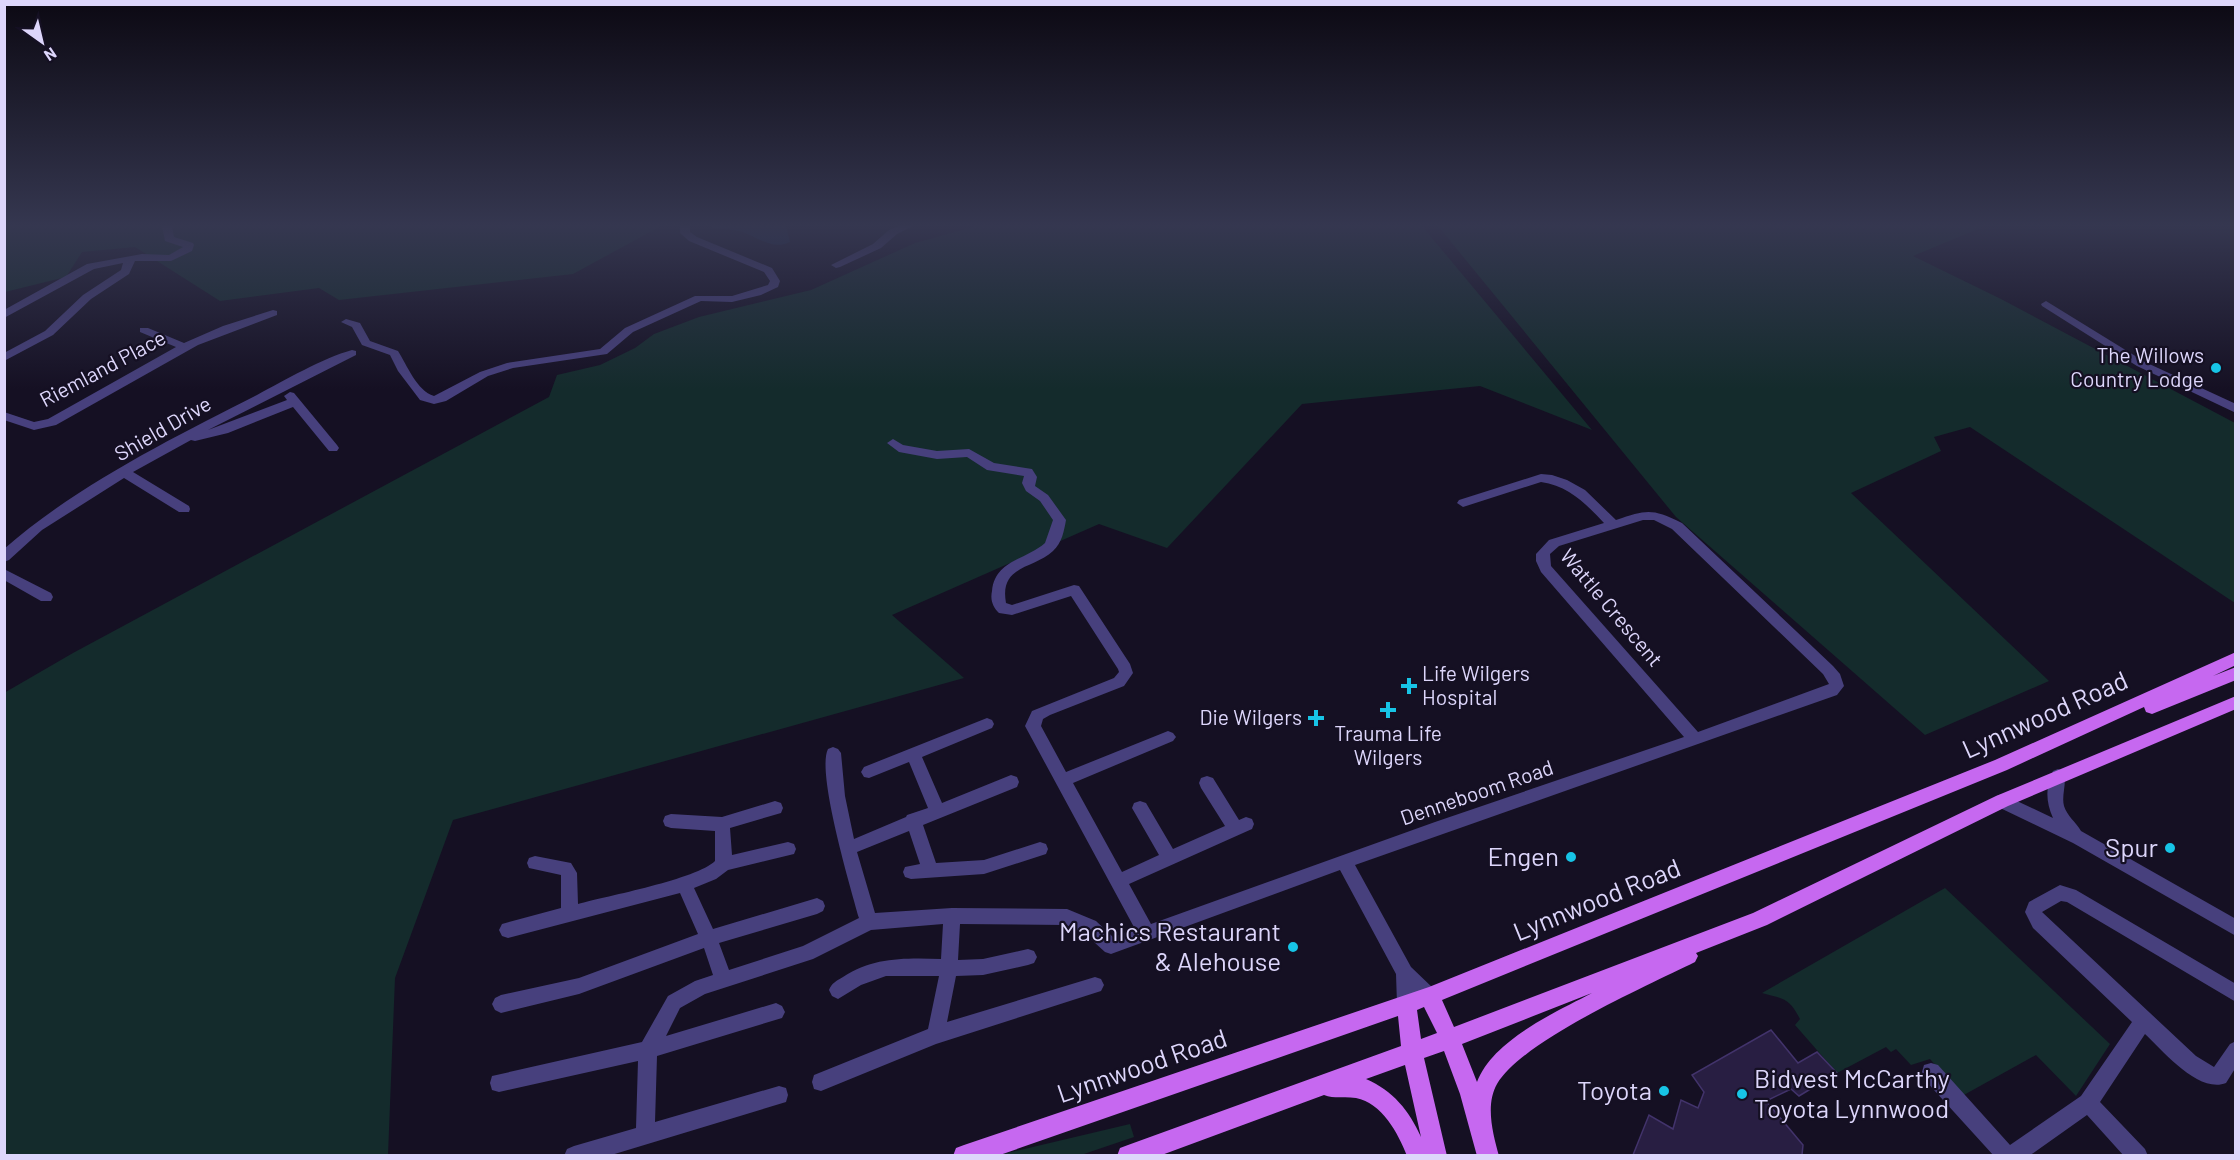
<svg xmlns="http://www.w3.org/2000/svg" width="2240" height="1160" viewBox="0 0 2240 1160" font-family="Barlow,sans-serif">
<style>
.green{fill:#142b2c}
.water{fill:#152648}
.building{fill:#281e42;stroke:#42336b;stroke-width:1.5}
.lines{fill:none;stroke-linecap:round;stroke-linejoin:round}
.minor{fill:#47407d;fill-rule:evenodd}
.major{fill:#c668f0;fill-rule:evenodd}
.poi-dot{fill:#17c4e6;stroke:#151023;stroke-width:2}
.labels{text-anchor:middle;stroke-width:4.5;stroke-linejoin:round;paint-order:stroke}
.poi-label{font-size:21px;fill:#ddd6fb;stroke:#151023;text-anchor:end}
.street-label{font-size:21px;fill:#ddd6fb;stroke:#151023}
.near-street-label{font-size:26px;fill:#ddd6fb;stroke:#151023}
.near-poi-label{font-size:26px;fill:#ddd6fb;stroke:#151023;text-anchor:end}
</style>
<rect width="100%" height="100%" fill="#151023"/>
<path class="green" d="M 4,226 L 661,226 L 573,274 L 339,300 L 319,288 L 220,301 L 135,247 L 82,252 L 66,277 L 5,292 Z
M 977,226 L 1422,226 L 1592,430 L 1480,386 L 1302,404 L 1167,548 L 1099,524 L 892,615 L 964,678 L 453,820 L 395,978 L 388,1155 L 5,1155 L 4,693 L 73,653 L 549,397 L 557,375 L 600,365 L 635,348 L 654,334 L 699,317 L 811,290 L 915,243 Z
M 1438,226 L 1985,226 L 1913,256 L 2001,299 L 2235,423 L 2235,603 L 1970,427 L 1934,437 L 1941,451 L 1851,493 L 2049,681 L 1925,735 L 1676,517 Z
M 1945,888 L 2110,1044 L 2076,1096 L 2036,1055 L 1962,1096 L 1930,1059 L 1911,1065 L 1896,1049 L 1891,1052 L 1886,1047 L 1837,1073 L 1795,1025 L 1800,1019 C 1789,998 1784,999 1762,993 Z
M 1130,1124 L 1134,1137 L 1081,1155 L 999,1155 Z"/>
<path class="water" d="M 710,226 L 786,226 L 790,242 C 771,251 757,236 739,231 C 729,228 719,231 710,226 Z"/>
<path class="building" d="M 1771,1030 L 1798,1063 L 1817,1052 L 1837,1073 L 1799,1096 L 1791,1089 L 1766,1101 L 1803,1145 L 1802,1155 L 1633,1155 L 1649,1115 L 1673,1129 L 1681,1100 L 1698,1108 L 1704,1092 L 1692,1075 Z"/>
<g class="lines">
<path class="minor" d="M 162,226 L 172,226 L 174,237 L 193,243 L 194,245 L 192,251 L 171,261 L 135,261 L 129,274 L 91,299 L 53,335 L 4,361 L 4,353 L 45,331 L 83,295 L 121,270 L 123,263 L 94,269 L 4,318 L 4,310 L 87,264 L 142,254 L 169,255 L 183,247 L 165,241 Z
M 680,226 L 690,226 L 690,232 L 697,237 L 772,268 L 780,281 L 778,287 L 761,295 L 732,302 L 701,301 L 633,332 L 607,354 L 513,368 L 488,376 L 446,401 L 434,404 L 420,400 L 398,371 L 390,355 L 362,345 L 352,327 L 341,322 L 346,319 L 360,323 L 370,341 L 398,351 C 407,365 417,391 434,396 L 480,372 L 507,363 L 600,349 L 625,328 L 695,296 L 732,296 L 768,285 L 770,281 L 764,272 L 689,241 L 680,233 Z
M 899,226 L 913,226 L 897,234 L 881,248 L 840,267 L 836,268 L 831,265 L 873,244 L 889,230 Z
M 2046,301 L 2145,362 L 2236,404 L 2236,413 L 2137,366 L 2042,306 L 2041,304 Z
M 273,310 L 277,311 L 277,315 L 198,345 L 56,425 L 34,430 L 4,420 L 4,412 L 34,422 L 48,419 L 176,347 L 140,332 L 140,328 L 148,328 L 184,343 L 223,326 Z
M 352,350 L 356,351 L 356,355 L 208,430 L 287,400 L 284,396 L 290,392 L 294,393 L 337,445 L 339,448 L 337,451 L 329,451 L 293,407 L 228,433 L 195,441 L 191,440 L 133,472 L 189,506 L 190,509 L 189,512 L 179,512 L 124,478 L 42,530 L 9,560 L 4,562 L 4,549 C 74,487 174,437 257,395 C 285,380 323,358 352,350 Z
M 893,439 L 903,445 L 937,451 L 969,449 L 994,463 L 1032,469 L 1037,477 L 1035,486 L 1048,495 L 1066,520 C 1064,531 1062,543 1053,551 C 1034,569 999,565 1006,603 L 1012,605 L 1074,585 L 1079,586 L 1130,664 L 1133,673 L 1124,686 L 1050,715 L 1043,719 L 1041,726 L 1066,772 L 1168,731 L 1173,733 L 1176,737 L 1173,741 L 1073,783 L 1122,872 L 1159,855 L 1132,808 L 1134,803 L 1140,801 L 1146,803 L 1173,849 L 1225,826 L 1201,788 L 1199,783 L 1201,778 L 1207,776 L 1213,778 L 1239,820 L 1246,817 L 1252,819 L 1254,824 L 1252,829 L 1129,884 L 1151,924 L 1435,822 L 1684,737 L 1541,572 L 1536,561 L 1536,554 L 1549,540 L 1604,523 C 1586,504 1569,486 1541,482 L 1463,507 L 1457,503 L 1459,500 L 1541,474 L 1552,475 L 1567,480 L 1585,490 L 1616,520 C 1647,510 1651,508 1682,523 L 1833,666 L 1840,674 L 1844,686 L 1837,695 L 1355,865 L 1411,967 L 1435,990 L 1438,996 L 1435,1002 L 1429,1005 L 1415,994 L 1415,1004 L 1412,1010 L 1406,1013 L 1400,1010 L 1397,1004 L 1396,974 L 1340,870 L 1111,954 L 1105,952 L 1084,933 L 1066,925 L 960,924 L 958,960 L 983,959 L 1028,949 L 1034,951 L 1037,957 L 1034,963 L 1028,965 L 983,975 L 956,976 L 947,1022 L 1095,977 L 1101,979 L 1104,985 L 1101,991 L 936,1044 L 821,1091 L 814,1089 L 812,1082 L 814,1075 L 928,1029 L 939,976 L 886,976 L 861,985 L 838,999 L 832,996 L 829,990 C 832,983 836,981 843,977 C 873,957 906,958 941,959 L 943,924 L 871,930 L 813,959 L 705,994 L 680,1008 L 666,1036 L 776,1003 L 782,1006 L 785,1012 L 782,1018 L 657,1056 L 655,1122 L 779,1086 L 786,1088 L 788,1095 L 786,1102 L 608,1156 L 564,1156 L 567,1149 L 574,1146 L 636,1128 L 638,1061 L 499,1092 L 492,1090 L 490,1083 L 492,1076 L 642,1042 L 668,996 L 695,981 L 713,975 L 704,948 L 579,994 L 501,1013 L 495,1010 L 492,1004 L 495,998 L 501,995 L 579,978 L 698,934 L 680,893 L 508,938 L 502,936 L 499,930 L 502,924 L 561,908 L 561,875 L 529,868 L 527,863 L 529,858 L 535,856 L 571,863 L 577,873 L 578,904 C 607,896 697,879 715,861 L 715,831 L 671,828 L 665,826 L 663,821 L 665,816 L 671,814 L 722,817 L 775,801 L 781,803 L 783,808 L 781,813 L 730,828 L 732,855 L 788,842 L 794,844 L 796,849 L 794,854 L 728,870 L 716,879 L 694,888 L 713,929 L 817,898 L 823,901 L 825,906 L 823,911 L 817,914 L 719,943 L 729,970 L 803,946 L 859,918 C 851,889 816,772 828,749 L 833,747 L 838,749 L 841,753 L 845,796 L 854,839 L 906,817 L 907,815 L 928,808 L 909,762 L 869,778 L 864,777 L 861,772 L 864,767 L 987,718 L 992,720 L 994,724 L 992,728 L 922,757 L 942,803 L 1011,775 L 1017,777 L 1019,782 L 1017,787 L 923,825 L 936,863 L 984,860 L 1040,842 L 1046,844 L 1048,849 L 1046,854 L 984,874 L 911,879 L 905,877 L 903,872 L 905,867 L 920,864 L 909,831 L 857,852 L 875,913 L 952,908 L 1067,909 L 1096,921 L 1113,937 L 1135,929 L 1025,726 L 1032,711 L 1114,678 L 1119,672 L 1118,669 L 1071,596 L 1012,615 L 999,613 C 993,607 990,600 992,591 C 995,560 1026,560 1045,543 L 1053,520 L 1040,501 L 1026,491 L 1022,483 L 1024,476 L 987,470 L 967,457 L 937,459 L 899,452 L 887,443 ZM 1643,520 L 1654,520 L 1672,529 L 1823,674 L 1829,684 L 1698,732 L 1551,566 L 1550,554 L 1559,546 Z
M 4,569 L 51,593 L 53,597 L 51,601 L 41,601 L 4,580 Z
M 2058,769 L 2063,771 C 2068,781 2061,795 2064,806 C 2067,816 2076,822 2081,831 L 2236,919 L 2236,936 L 2073,843 L 1996,806 L 1994,801 L 1996,796 L 2002,794 L 2053,818 C 2046,803 2045,787 2053,771 Z
M 2060,885 L 2076,890 L 2236,984 L 2236,1002 L 2067,902 L 2061,901 L 2042,912 L 2196,1056 L 2214,1067 L 2230,1044 L 2236,1041 L 2236,1067 L 2226,1083 C 2199,1094 2163,1051 2145,1034 L 2100,1102 L 2145,1149 L 2148,1156 L 2124,1156 L 2087,1115 L 2029,1156 L 1994,1156 L 1924,1079 L 1922,1072 L 1924,1065 L 1931,1063 L 1938,1065 L 2010,1145 L 2081,1096 L 2132,1022 L 2033,928 L 2025,912 L 2029,902 Z"/>
<path class="major" d="M 2236,652 L 2236,665 L 2213,676 L 2236,667 L 2236,680 L 2152,714 L 2146,712 L 2144,707 L 2007,770 L 1442,1000 L 1454,1027 L 1753,913 L 1996,796 L 2236,696 L 2236,709 L 2008,806 L 1767,925 L 1696,953 L 1698,956 L 1695,962 C 1647,986 1523,1040 1497,1084 C 1485,1105 1493,1134 1499,1156 L 1477,1156 L 1460,1094 L 1444,1051 L 1424,1058 L 1447,1156 L 1407,1156 C 1398,1133 1382,1103 1356,1098 C 1345,1096 1334,1099 1324,1095 L 1159,1156 L 1117,1156 L 1120,1148 L 1128,1145 L 1401,1046 L 1398,1016 L 997,1156 L 953,1156 L 956,1148 L 964,1145 L 1429,987 L 1995,760 ZM 1592,993 C 1554,1013 1493,1040 1477,1082 L 1462,1044 ZM 1424,1007 L 1437,1033 L 1421,1039 L 1417,1010 ZM 1405,1065 L 1421,1137 C 1409,1110 1393,1091 1366,1079 Z"/>
</g>
<linearGradient id="sky" x2="0" y2="1"><stop stop-color="#0c0913"/><stop offset="0.58" stop-color="#353750"/><stop offset="1" stop-color="#353750" stop-opacity="0"/></linearGradient>
<rect width="2240" height="389" fill="url(#sky)"/>
<g class="poi-dot">
<circle cx="2216" cy="368" r="6"/>
<path d="M1406 677h6v6h6v6h-6v6h-6v-6h-6v-6h6z"/>
<path d="M1385 701h6v6h6v6h-6v6h-6v-6h-6v-6h6z"/>
<path d="M1313 709h6v6h6v6h-6v6h-6v-6h-6v-6h6z"/>
<circle cx="2170" cy="848" r="6"/>
<circle cx="1571" cy="857" r="6"/>
<circle cx="1293" cy="947" r="6"/>
<circle cx="1664" cy="1091" r="6"/>
<circle cx="1742" cy="1094" r="6"/>
</g>
<g class="labels">
<g class="poi-label">
<text x="2204" y="363">The Willows<tspan x="2204" dy="24">Country Lodge</tspan></text>
<text x="1422" y="681" text-anchor="start">Life Wilgers<tspan x="1422" dy="24">Hospital</tspan></text>
<text x="1302" y="725">Die Wilgers</text>
<text x="1388" y="741" text-anchor="middle">Trauma Life<tspan x="1388" dy="24">Wilgers</tspan></text>
</g>
<g class="street-label">
<text transform="translate(103 369) rotate(-28)" y="7">Riemland Place</text>
<text transform="translate(163 429) rotate(-30)" y="7">Shield Drive</text>
<text transform="translate(1611 608) rotate(50)" y="7">Wattle Crescent</text>
<text transform="translate(1477 793) rotate(-19)" y="7">Denneboom Road</text>
</g>
<g class="near-street-label">
<text transform="translate(2045 715) rotate(-24)" y="9">Lynnwood Road</text>
<text transform="translate(1597 900) rotate(-22)" y="9">Lynnwood Road</text>
<text transform="translate(1142 1066) rotate(-19)" y="9">Lynnwood Road</text>
</g>
<g class="near-poi-label">
<text x="2158" y="857">Spur</text>
<text x="1559" y="866">Engen</text>
<text x="1281" y="941">Machics Restaurant<tspan x="1281" dy="30">&amp; Alehouse</tspan></text>
<text x="1754" y="1088" text-anchor="start">Bidvest McCarthy<tspan x="1754" dy="30">Toyota Lynnwood</tspan></text>
<text x="1652" y="1100">Toyota</text>
</g>
</g>
<rect width="2240" height="1160" fill="none" stroke="#ddd6fb" stroke-width="12"/>
<g transform="translate(42 42) rotate(146)" stroke="#151023" stroke-width="4.5" paint-order="stroke">
<path d="M0-4.5L10 22L0 15L-10 22Z" fill="#ddd6fb"/>
<text y="-9" font-size="16" font-weight="bold" text-anchor="middle" fill="#ddd6fb">N</text>
</g>
</svg>
